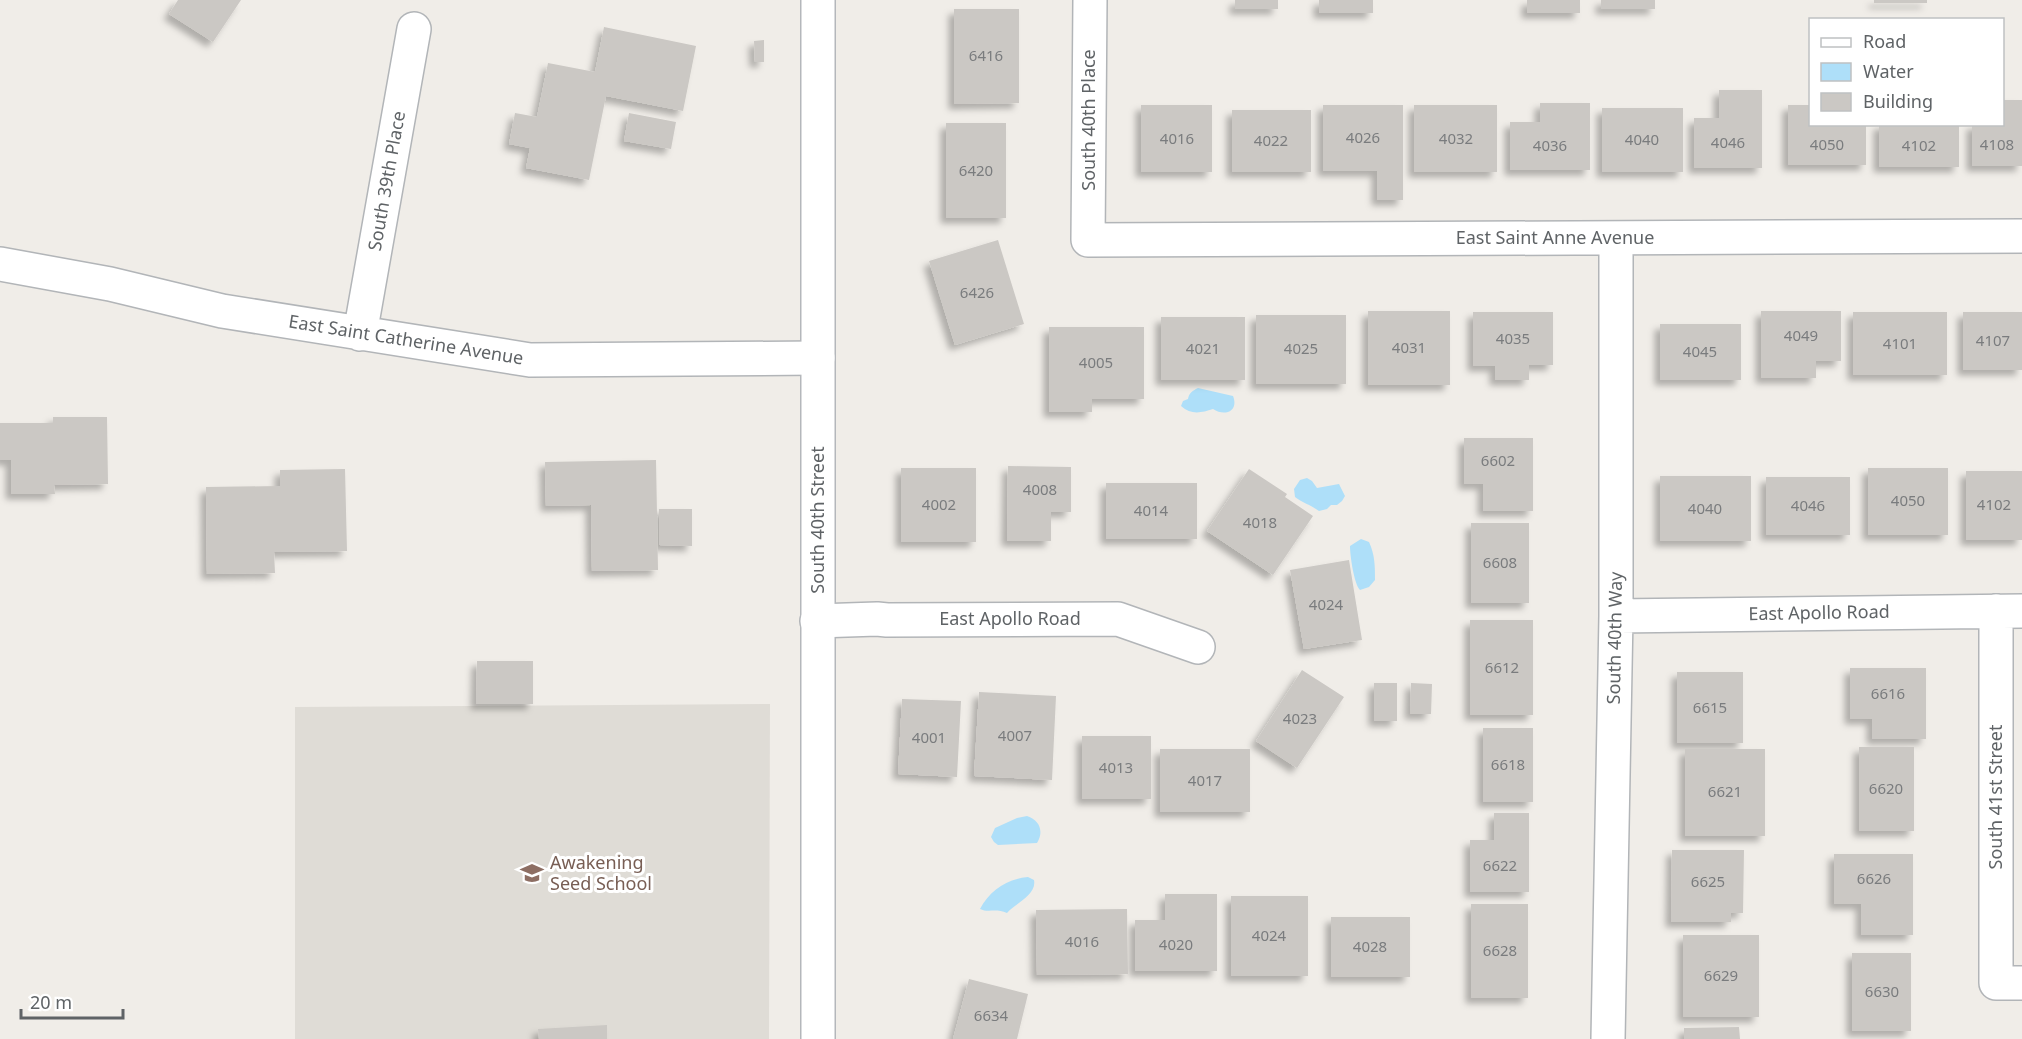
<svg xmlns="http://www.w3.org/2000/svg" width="2022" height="1039" viewBox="0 0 2022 1039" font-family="'Noto Sans',sans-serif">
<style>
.education{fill:#dfdcd6}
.water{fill:#aedff9}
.building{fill:#cbc8c4;filter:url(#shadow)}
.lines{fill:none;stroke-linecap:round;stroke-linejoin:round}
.minor-casing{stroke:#b2b5b8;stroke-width:36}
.secondary-casing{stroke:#b4b7bb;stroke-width:36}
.minor{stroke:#fff;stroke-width:33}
.secondary{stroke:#fff;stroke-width:33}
.labels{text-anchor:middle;stroke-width:6;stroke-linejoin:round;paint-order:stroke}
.number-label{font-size:15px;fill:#7a7c7e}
.street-label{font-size:18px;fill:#5f6366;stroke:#fff}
.education-label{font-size:18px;fill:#785e54;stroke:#fff;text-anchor:start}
</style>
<defs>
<filter id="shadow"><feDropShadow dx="-5.5" dy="5.5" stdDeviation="3" flood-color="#0004"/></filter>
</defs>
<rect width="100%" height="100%" fill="#f0ede8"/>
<path class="education" d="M 770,704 L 769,1039 L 295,1039 L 295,707 Z"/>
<path class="water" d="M 1198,388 L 1233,396 C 1239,411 1225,417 1213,409 C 1201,413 1191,415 1181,406 L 1183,401 L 1188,399 C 1189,393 1192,391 1198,388 Z
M 1307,478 L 1312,481 L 1317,488 L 1339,484 L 1345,496 L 1342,501 L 1337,505 L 1331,505 L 1327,509 L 1319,511 C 1311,505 1303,503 1295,497 L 1294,489 L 1300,480 Z
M 1361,539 L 1369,542 C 1375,555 1375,566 1375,580 L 1369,587 L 1360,590 C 1354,584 1350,555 1350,546 Z
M 1027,816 C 1040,820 1044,832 1037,843 L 998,845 L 994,842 L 991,837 L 995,828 L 1017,818 Z
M 1028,877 L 1034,880 C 1037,895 1016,903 1007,913 C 996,908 988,913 980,909 C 990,890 1007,879 1028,877 Z"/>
<path class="building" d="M 178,0 L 241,0 L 213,42 L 169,14 Z
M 1235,0 L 1278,0 L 1278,9 L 1235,9 Z
M 1319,0 L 1373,0 L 1373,13 L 1319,13 Z
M 1527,0 L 1580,0 L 1580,13 L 1527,13 Z
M 1601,0 L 1655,0 L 1655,9 L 1601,9 Z
M 1874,0 L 1927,0 L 1927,3 L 1874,3 Z
M 954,9 L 1019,9 L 1019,103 L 954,104 Z
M 604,27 L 696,46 L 683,111 L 606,96 L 589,180 L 526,168 L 530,148 L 509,144 L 515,113 L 537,117 L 548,63 L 595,72 Z
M 764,40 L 764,62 L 755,62 L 754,41 Z
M 1719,90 L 1762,90 L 1762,168 L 1694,168 L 1694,118 L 1719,118 Z
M 2002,100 L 2022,100 L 2022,166 L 1972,166 L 1972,124 L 2002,124 Z
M 1540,103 L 1590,103 L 1590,170 L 1510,170 L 1510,122 L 1540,122 Z
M 1141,105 L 1212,105 L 1212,172 L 1141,172 Z
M 1323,105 L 1403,105 L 1403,200 L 1377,200 L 1377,171 L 1323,171 Z
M 1414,105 L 1497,105 L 1497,172 L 1414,172 Z
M 1788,105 L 1810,105 L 1810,124 L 1866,124 L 1866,165 L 1788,165 Z
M 1602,108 L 1683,108 L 1683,172 L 1602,172 Z
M 1232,110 L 1311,110 L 1311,172 L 1232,172 Z
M 629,113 L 676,122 L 671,149 L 624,141 Z
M 946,123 L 1006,123 L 1006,218 L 946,218 Z
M 1879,124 L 1959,124 L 1959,167 L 1879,167 Z
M 998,240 L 1024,324 L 955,345 L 929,261 Z
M 1368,311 L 1450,311 L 1450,385 L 1368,385 Z
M 1761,311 L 1841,311 L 1841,361 L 1816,361 L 1816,378 L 1761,378 Z
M 1473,312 L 1553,312 L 1553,365 L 1529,365 L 1529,380 L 1495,380 L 1495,366 L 1473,366 Z
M 1853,312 L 1947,312 L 1947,375 L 1853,375 Z
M 1963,312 L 2022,312 L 2022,370 L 1963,370 Z
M 1256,315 L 1346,315 L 1346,384 L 1256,384 Z
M 1161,317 L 1245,317 L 1245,380 L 1161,380 Z
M 1660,324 L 1741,324 L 1741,380 L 1660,380 Z
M 1049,327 L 1144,327 L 1144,399 L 1092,399 L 1092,412 L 1049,412 Z
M 53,417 L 107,417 L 108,484 L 54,485 L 55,494 L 11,494 L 11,460 L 0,460 L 0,423 L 53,423 Z
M 1464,438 L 1533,438 L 1533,511 L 1483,511 L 1483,484 L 1464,484 Z
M 656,460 L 658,570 L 592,571 L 591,505 L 546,506 L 545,462 Z
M 1008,466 L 1071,467 L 1071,512 L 1051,512 L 1051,541 L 1007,541 Z
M 901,468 L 976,468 L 976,542 L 901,542 Z
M 1868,468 L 1948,468 L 1948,535 L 1868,535 Z
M 345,469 L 347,551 L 274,552 L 275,573 L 207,574 L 206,487 L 280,486 L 280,470 Z
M 1249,469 L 1287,494 L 1285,497 L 1313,516 L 1273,575 L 1207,531 Z
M 1966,471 L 2022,471 L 2022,540 L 1966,540 Z
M 1660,476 L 1751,476 L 1751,541 L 1660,541 Z
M 1766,477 L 1850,477 L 1850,535 L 1766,535 Z
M 1106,483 L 1197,483 L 1197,539 L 1106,539 Z
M 659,509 L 692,509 L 692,546 L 659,545 Z
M 1471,523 L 1529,523 L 1529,603 L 1471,603 Z
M 1349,560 L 1362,640 L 1304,649 L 1290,570 Z
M 1470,620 L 1533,620 L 1533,715 L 1470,715 Z
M 477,661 L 533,661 L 533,704 L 476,704 Z
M 1850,668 L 1926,668 L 1926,739 L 1872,739 L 1872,719 L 1850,719 Z
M 1302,670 L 1344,697 L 1297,768 L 1256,741 Z
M 1677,672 L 1743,672 L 1743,743 L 1677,743 Z
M 1374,683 L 1397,683 L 1397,721 L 1374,721 Z
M 1411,683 L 1432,684 L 1431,714 L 1410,714 Z
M 979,692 L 1056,696 L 1052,780 L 974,776 Z
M 902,699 L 961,701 L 957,777 L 898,774 Z
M 1483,728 L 1533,728 L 1533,802 L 1483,802 Z
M 1082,736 L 1151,736 L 1151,799 L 1082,799 Z
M 1859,747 L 1914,747 L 1914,831 L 1859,831 Z
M 1160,749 L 1250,749 L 1250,812 L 1160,812 Z
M 1685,749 L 1765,749 L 1765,836 L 1685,836 Z
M 1494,813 L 1529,813 L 1529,892 L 1470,892 L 1470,840 L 1494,840 Z
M 1672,850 L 1744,850 L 1743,913 L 1731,913 L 1731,922 L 1671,922 Z
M 1834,854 L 1913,854 L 1913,935 L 1861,935 L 1861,904 L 1834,904 Z
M 1165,894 L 1217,894 L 1217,971 L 1135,971 L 1135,920 L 1165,920 Z
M 1231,896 L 1308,896 L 1308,976 L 1231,976 Z
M 1471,904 L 1528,904 L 1528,998 L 1471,998 Z
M 1127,909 L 1128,974 L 1037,975 L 1036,910 Z
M 1331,917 L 1410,917 L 1410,977 L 1331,977 Z
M 1683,935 L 1759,935 L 1759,1017 L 1683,1017 Z
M 1852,953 L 1911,953 L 1911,1031 L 1852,1031 Z
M 969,979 L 1028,994 L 1017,1039 L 953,1039 Z
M 607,1025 L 607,1039 L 539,1039 L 538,1029 Z
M 1739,1027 L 1740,1039 L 1684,1039 L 1684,1028 Z"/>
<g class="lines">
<g class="minor-casing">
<path id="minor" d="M 1090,0 L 1088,240 L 2022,236
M 0,264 L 110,284 L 222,311 L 530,360 L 818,358
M 360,334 L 414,29
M 1996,611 L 1996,983 L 2022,983
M 1616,616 L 2022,611
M 817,621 L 877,619 L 887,620 L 1118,619 L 1198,647
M 1608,1039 L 1616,616 L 1616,238"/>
</g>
<g class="secondary-casing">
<path id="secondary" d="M 818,0 L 818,1039"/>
</g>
<use href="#minor" class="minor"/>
<use href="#secondary" class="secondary"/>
</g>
<defs>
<g id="school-bare" transform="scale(1.8)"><path d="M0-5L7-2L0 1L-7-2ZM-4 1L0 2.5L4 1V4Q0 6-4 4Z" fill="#8d6e63" stroke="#fff" stroke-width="2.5" paint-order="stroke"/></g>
</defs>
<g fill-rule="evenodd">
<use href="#school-bare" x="532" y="873"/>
</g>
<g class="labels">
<g class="number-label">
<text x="986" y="61">6416</text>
<text x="1363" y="143">4026</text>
<text x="1177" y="144">4016</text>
<text x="1456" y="144">4032</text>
<text x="1642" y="145">4040</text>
<text x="1271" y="146">4022</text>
<text x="1728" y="148">4046</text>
<text x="1827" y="150">4050</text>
<text x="1997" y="150">4108</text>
<text x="1550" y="151">4036</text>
<text x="1919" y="151">4102</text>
<text x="976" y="176">6420</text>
<text x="977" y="298">6426</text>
<text x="1801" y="341">4049</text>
<text x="1513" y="344">4035</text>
<text x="1993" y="346">4107</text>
<text x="1900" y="349">4101</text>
<text x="1409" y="353">4031</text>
<text x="1203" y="354">4021</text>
<text x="1301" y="354">4025</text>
<text x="1700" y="357">4045</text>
<text x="1096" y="368">4005</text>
<text x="1498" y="466">6602</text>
<text x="1040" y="495">4008</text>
<text x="1908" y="506">4050</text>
<text x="939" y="510">4002</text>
<text x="1994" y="510">4102</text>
<text x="1808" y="511">4046</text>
<text x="1705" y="514">4040</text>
<text x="1151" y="516">4014</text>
<text x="1260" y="528">4018</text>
<text x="1500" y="568">6608</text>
<text x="1326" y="610">4024</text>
<text x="1502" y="673">6612</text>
<text x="1888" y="699">6616</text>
<text x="1710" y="713">6615</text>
<text x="1300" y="724">4023</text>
<text x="1015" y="741">4007</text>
<text x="929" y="743">4001</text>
<text x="1508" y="770">6618</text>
<text x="1116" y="773">4013</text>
<text x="1205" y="786">4017</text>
<text x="1886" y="794">6620</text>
<text x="1725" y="797">6621</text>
<text x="1500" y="871">6622</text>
<text x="1874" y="884">6626</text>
<text x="1708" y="887">6625</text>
<text x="1269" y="941">4024</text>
<text x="1082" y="947">4016</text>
<text x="1176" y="950">4020</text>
<text x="1370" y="952">4028</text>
<text x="1500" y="956">6628</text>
<text x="1721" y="981">6629</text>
<text x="1882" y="997">6630</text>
<text x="991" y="1021">6634</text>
</g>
<g class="street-label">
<text transform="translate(1089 120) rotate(-90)" y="6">South 40th Place</text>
<text transform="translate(387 181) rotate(-80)" y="6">South 39th Place</text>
<text x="1555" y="244">East Saint Anne Avenue</text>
<text transform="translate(406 340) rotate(9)" y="6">East Saint Catherine Avenue</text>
<text transform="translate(818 520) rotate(-90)" y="6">South 40th Street</text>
<text transform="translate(1819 613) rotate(-1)" y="6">East Apollo Road</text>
<text x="1010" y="625">East Apollo Road</text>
<text transform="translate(1615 638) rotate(-89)" y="6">South 40th Way</text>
<text transform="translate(1996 797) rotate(-90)" y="6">South 41st Street</text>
</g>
<g class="education-label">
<text x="550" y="869">Awakening<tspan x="550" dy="21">Seed School</tspan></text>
</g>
</g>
<rect x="1809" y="18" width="195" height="108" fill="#ffffff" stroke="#bfc1c2" stroke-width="1.5"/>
<rect x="1821" y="38" width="30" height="9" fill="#ffffff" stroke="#bfc1c2" stroke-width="1.5"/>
<text x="1863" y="48" font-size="18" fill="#5f6366">Road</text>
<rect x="1821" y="63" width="30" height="18" fill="#aedff9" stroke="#bfc1c2" stroke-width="1.5"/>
<text x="1863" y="78" font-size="18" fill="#5f6366">Water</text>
<rect x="1821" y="93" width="30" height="18" fill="#cbc8c4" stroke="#bfc1c2" stroke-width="1.5"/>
<text x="1863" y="108" font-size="18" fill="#5f6366">Building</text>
<path d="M21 1009v9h102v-9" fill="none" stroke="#5f6366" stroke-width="3"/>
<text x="30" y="1009" font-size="18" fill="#5f6366" stroke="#ffffff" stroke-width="4.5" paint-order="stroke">20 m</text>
</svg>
